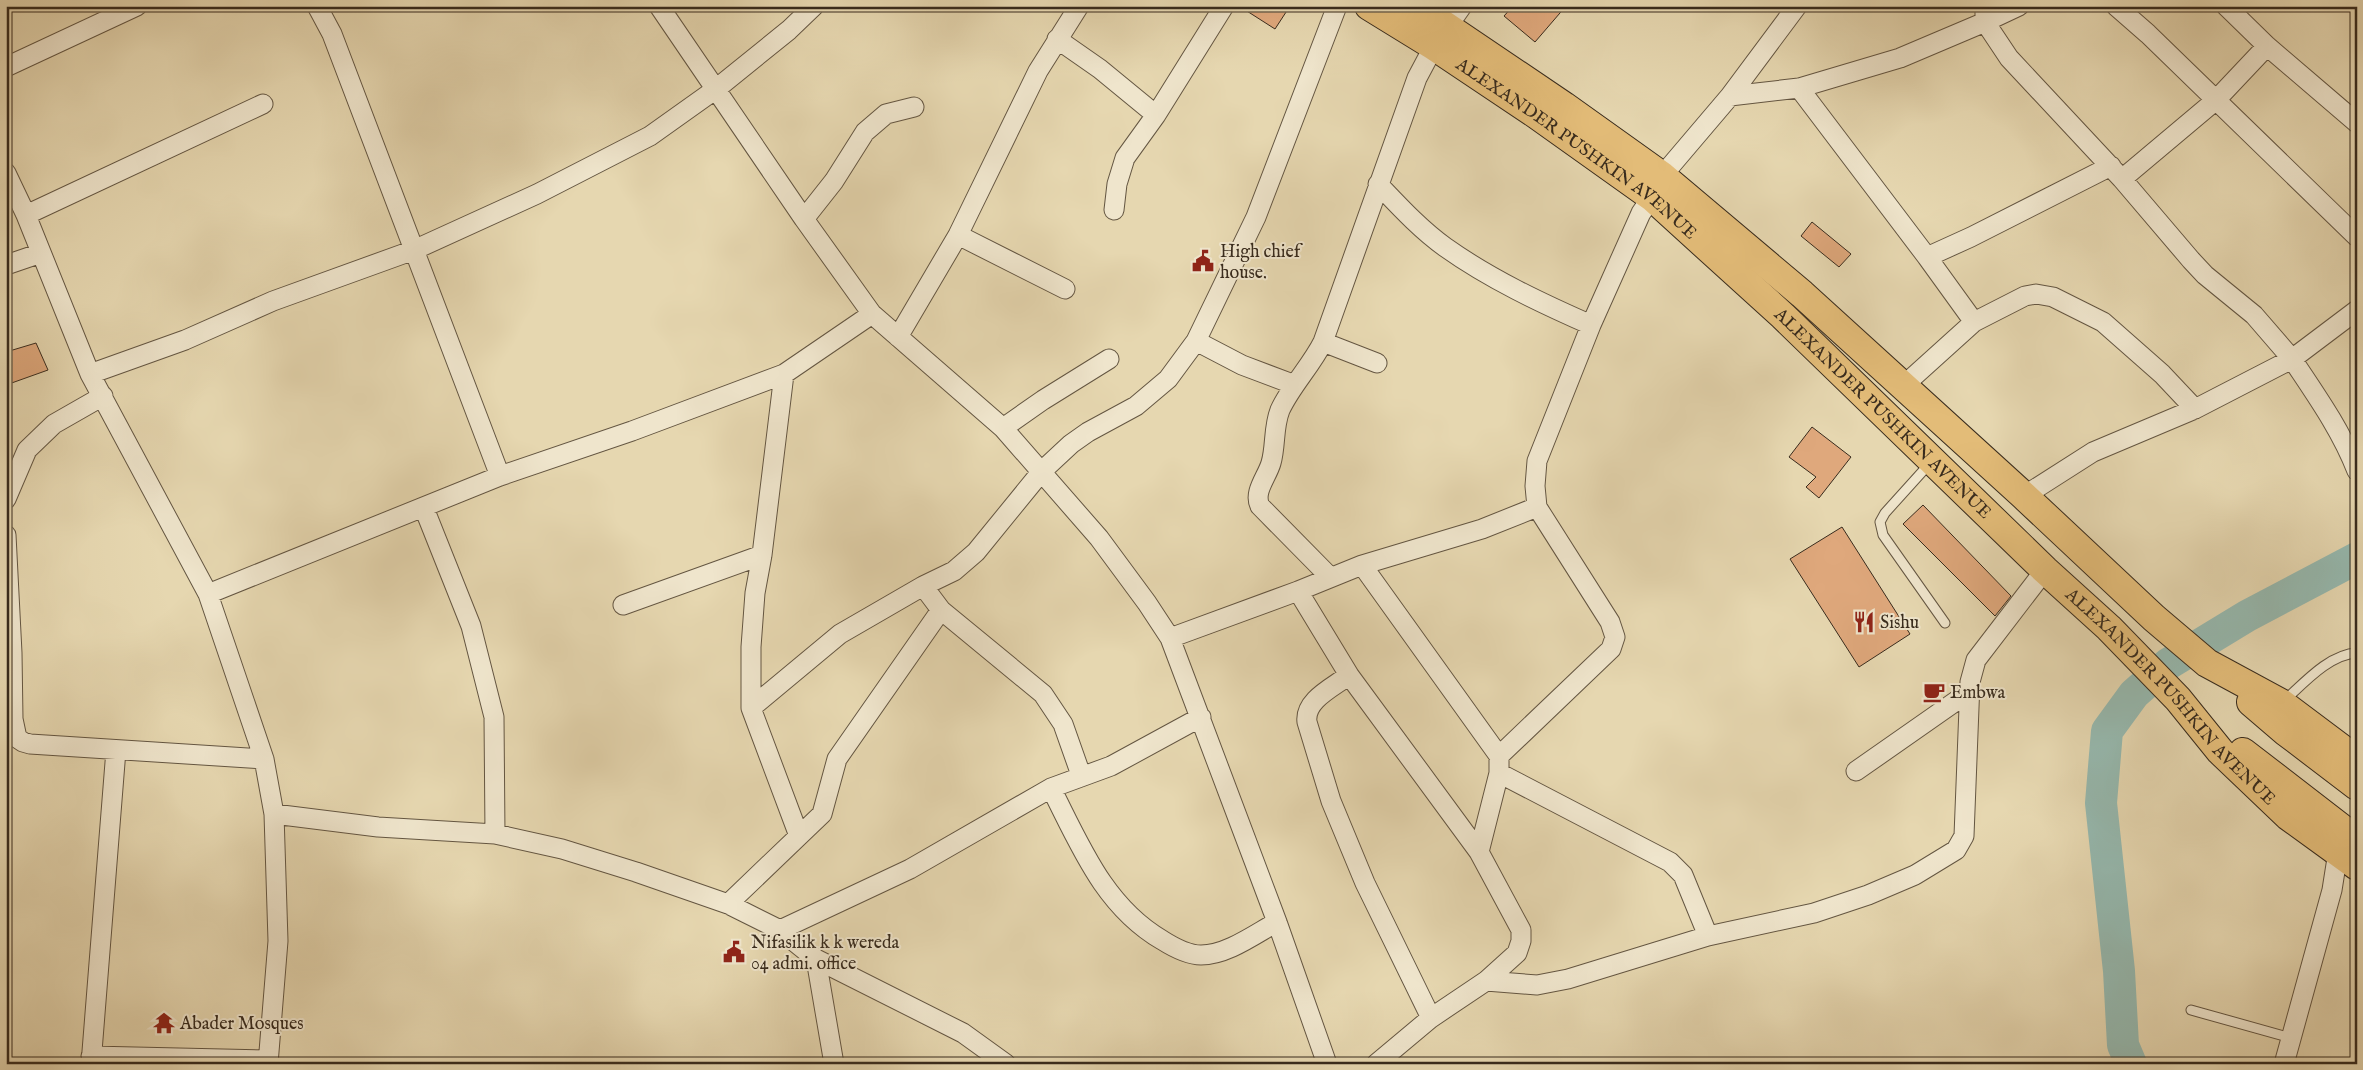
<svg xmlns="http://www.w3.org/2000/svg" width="2363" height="1070" viewBox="0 0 2363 1070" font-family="'IM FELL English',serif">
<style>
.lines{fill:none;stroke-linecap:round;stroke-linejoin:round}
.river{stroke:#96b9af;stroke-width:32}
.building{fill:#dfa87c;stroke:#382b1d}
.lane-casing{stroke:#645642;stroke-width:11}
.street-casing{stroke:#645642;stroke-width:21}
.primary-casing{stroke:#382b1d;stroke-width:30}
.lane{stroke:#efe5cc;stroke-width:9}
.street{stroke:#efe5cc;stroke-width:19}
.primary{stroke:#e3bc78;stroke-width:28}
.labels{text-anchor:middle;stroke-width:4;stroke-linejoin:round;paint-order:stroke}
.street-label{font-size:18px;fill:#382b1d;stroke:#efe5cc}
.poi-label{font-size:18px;fill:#382b1d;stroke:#efe5cc;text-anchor:start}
</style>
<rect width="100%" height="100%" fill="#e6d7b0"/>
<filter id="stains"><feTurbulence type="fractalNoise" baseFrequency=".004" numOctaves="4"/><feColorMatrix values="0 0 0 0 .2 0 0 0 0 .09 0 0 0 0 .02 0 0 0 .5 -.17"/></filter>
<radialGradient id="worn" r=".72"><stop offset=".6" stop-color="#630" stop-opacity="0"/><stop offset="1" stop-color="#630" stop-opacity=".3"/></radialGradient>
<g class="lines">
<path class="river" d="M 2131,1064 L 2123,1045 L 2119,971 L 2101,803 L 2107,731 L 2134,694 L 2168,664 L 2247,616 L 2357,558"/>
</g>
<path class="building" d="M 1239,6 L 1290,6 L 1275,29 Z
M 1513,6 L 1566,6 L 1535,42 L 1504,16 Z
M 1812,222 L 1851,254 L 1839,267 L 1801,236 Z
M 36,343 L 48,370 L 6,385 L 6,352 Z
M 1812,427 L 1851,457 L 1819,498 L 1806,487 L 1816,477 L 1789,457 Z
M 1923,505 L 2011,596 L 1995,616 L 1903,524 Z
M 1842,527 L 1910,634 L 1859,667 L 1790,559 Z"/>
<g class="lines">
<g class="lane-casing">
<path id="lane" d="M 1931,462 L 1885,513 L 1880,522 L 1883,535 L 1945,623
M 2283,702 C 2303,684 2329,654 2357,653
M 2191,1010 L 2291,1038"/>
</g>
<g class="street-casing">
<path id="street" d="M 317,6 L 332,34 L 500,476
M 659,6 L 804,219 L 872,314
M 1985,6 L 1985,22 L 2019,6
M 2116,6 L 2148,34 L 2357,237
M 2226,6 L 2267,46 L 2357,123
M 1057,39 L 1100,69 L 1156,115
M 6,67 L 137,6
M 1799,88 L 1927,257 L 1971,237 L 2111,166
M 1730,96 L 1797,6
M 6,173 L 26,215 L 90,374 L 208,594 L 264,759 L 274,814 L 278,941 L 268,1064
M 1662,176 L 1730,96 L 1799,88 L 1900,58 L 1985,22 L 2009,58 L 2122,179 L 2191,260 L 2205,275 L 2254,315 L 2292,359 L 2195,409 L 2093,452 L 2024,496
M 2122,179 L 2216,100 L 2267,46
M 1378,184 C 1399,206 1420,229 1445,247 C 1490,279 1541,303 1591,325
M 1114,210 L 1117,184 L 1125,158 L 1156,115 L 1224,6
M 26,215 L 263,104
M 804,219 L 834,181 L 865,132 L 886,114 L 914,107
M 958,235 L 1065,289
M 1927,257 L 1974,322 L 2025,296 L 2036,294 L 2053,297 L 2103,322 L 2162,374 L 2195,409
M 6,265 L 41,253
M 2357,310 L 2292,359 C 2316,395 2341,430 2357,471
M 898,337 L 958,235 L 1038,71 L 1079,6
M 1196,341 L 1242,365 L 1295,385
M 1323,342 L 1377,363
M 90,374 L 185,340 L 273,301 L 414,250 L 537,194 L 650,136 L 716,89 L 789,30 L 814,6
M 1902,387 L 1974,322
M 1003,428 L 1043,400 L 1109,359
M 6,499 L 27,450 L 54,424 L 103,396
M 424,508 L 471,626 L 494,717 L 495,834
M 6,535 L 12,653 L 13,719 L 17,738 L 23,742 L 30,744 L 264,759
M 1362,565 L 1499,756 L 1499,773 L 1479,852
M 1330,577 L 1260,506 C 1253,492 1267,477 1271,463 C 1276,446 1273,428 1280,410 C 1291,386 1311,366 1323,342 L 1417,78 L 1434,46 L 1462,6
M 923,586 L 941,610 L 1043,694 L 1063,724 L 1081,775
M 1298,591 L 1349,675 L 1479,852 L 1521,930 L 1521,941 L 1517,953 L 1486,981 L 1431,1018 L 1365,883 L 1331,801 L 1307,722 C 1304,700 1334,687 1349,675
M 208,594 L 500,476 L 632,431 L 784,374 L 872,314 L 1003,428 L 1099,538 L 1147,603 L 1170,638 L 1277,922 L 1327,1064
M 623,605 L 762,555
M 1170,638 L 1298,591 L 1362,565 L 1482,529 L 1537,507 L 1535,486 L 1537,461 L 1591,325 L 1641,213 L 1652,197
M 751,708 L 840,634 L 923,586 L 954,571 L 976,552 L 1042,471 L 1071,444 L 1088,432 L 1136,406 L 1168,379 L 1196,341 L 1256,217 L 1337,6
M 1499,756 L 1611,649 L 1615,637 L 1610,622 L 1537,507
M 1856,771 L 1969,692
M 1499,773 L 1670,862 L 1683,875 L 1708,936
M 1051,788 C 1080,845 1104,906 1162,940 C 1173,947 1187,955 1201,955 C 1227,955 1255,934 1277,922
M 274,814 L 378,827 L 495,834 L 562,849 L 636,872 L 728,904 L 780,930 L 816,959 L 963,1033 L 1006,1064
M 799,836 L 822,814 L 837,759 L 941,610
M 728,904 L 799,836 L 751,708 L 751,647 L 755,593 L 762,555 L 784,374
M 780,930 L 910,869 L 1051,788 L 1111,766 L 1201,717
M 816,959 L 834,1064
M 1486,981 L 1537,985 L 1568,979 L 1708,936 L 1814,913 L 1868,895 L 1915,875 L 1956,850 L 1964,836 L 1970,682 L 1976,660 L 2045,570
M 91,1056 L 269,1060
M 91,1064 L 116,750
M 1376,1064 L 1431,1018
M 2284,1064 L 2332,890 L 2338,852"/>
</g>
<g class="primary-casing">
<g id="primary">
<path id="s1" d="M 1369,6 L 1434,46 L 1537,115 L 1652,197 L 1783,316 L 2045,570 L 2109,628 L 2178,699 L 2220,751 L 2288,816 L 2357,866"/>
<path d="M 1416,6 L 1564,106 L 1662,176 L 1802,294 L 2024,496 L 2154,618 L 2207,663 L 2281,703 L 2357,760"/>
<path d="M 2251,702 L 2286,732 L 2357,786"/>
<path d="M 2243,752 L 2357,840"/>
</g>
</g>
<use href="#lane" class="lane"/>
<use href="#street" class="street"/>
<use href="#primary" class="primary"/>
</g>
<defs>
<g id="civic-bare" transform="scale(1.725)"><path d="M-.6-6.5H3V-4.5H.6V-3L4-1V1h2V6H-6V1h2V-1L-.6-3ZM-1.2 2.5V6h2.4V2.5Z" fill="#8f2418" stroke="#efe5cc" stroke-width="2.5" paint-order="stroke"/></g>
<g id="restaurant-bare" transform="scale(1.725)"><path d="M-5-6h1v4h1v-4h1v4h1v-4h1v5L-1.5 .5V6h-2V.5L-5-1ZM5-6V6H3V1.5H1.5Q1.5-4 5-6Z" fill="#8f2418" stroke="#efe5cc" stroke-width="2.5" paint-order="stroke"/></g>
<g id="cafe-bare" transform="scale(1.725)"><path d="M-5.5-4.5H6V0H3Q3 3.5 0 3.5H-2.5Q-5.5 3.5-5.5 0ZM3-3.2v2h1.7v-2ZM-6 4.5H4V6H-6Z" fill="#8f2418" stroke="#efe5cc" stroke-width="2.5" paint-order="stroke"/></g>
<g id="temple-bare" transform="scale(1.725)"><path d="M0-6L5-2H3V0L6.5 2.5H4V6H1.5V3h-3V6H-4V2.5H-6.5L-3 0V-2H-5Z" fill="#8f2418" stroke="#efe5cc" stroke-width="2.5" paint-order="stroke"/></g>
</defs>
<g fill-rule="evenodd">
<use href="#civic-bare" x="1203" y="261"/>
<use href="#restaurant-bare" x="1864" y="622"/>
<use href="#cafe-bare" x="1934" y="692"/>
<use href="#civic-bare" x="734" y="952"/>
<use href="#temple-bare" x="164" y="1023"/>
</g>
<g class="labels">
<g class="street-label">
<text dy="6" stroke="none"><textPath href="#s1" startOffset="252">ALEXANDER PUSHKIN AVENUE</textPath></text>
<text dy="6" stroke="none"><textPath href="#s1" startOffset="658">ALEXANDER PUSHKIN AVENUE</textPath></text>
<text dy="6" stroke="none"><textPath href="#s1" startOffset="1062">ALEXANDER PUSHKIN AVENUE</textPath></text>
</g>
<g class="poi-label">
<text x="1220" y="257">High chief<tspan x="1220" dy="21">house.</tspan></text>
<text x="1880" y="628">Sishu</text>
<text x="1950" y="698">Embwa</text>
<text x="751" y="948">Nifasilik k k wereda<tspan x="751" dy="21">04 admi. office</tspan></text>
<text x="180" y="1029">Abader Mosques</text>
</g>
</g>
<rect width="2363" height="1070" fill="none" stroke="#e6d7b0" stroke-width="25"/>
<rect x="8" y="8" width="2348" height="1055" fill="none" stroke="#382b1d" stroke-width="2.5"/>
<rect x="12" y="12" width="2338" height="1045" fill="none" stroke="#382b1d"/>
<rect width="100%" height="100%" filter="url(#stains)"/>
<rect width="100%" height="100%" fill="url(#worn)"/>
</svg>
